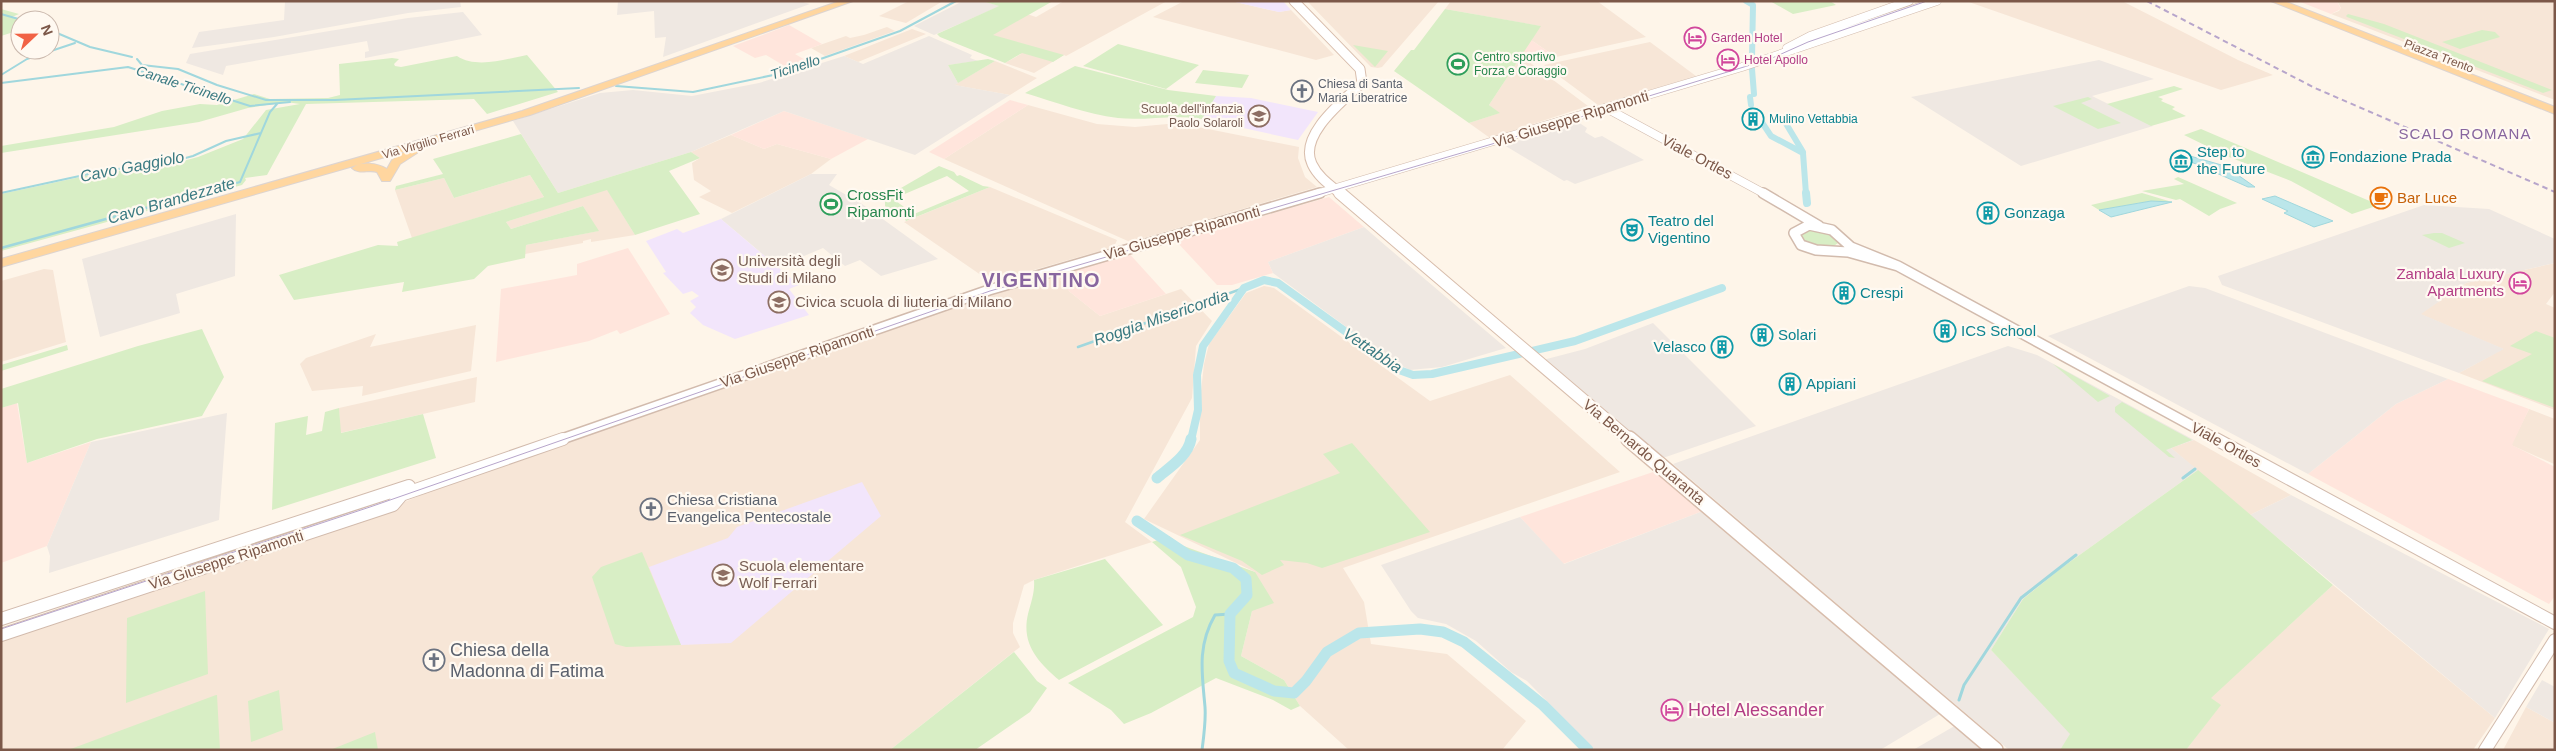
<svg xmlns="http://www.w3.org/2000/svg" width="2556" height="751" viewBox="0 0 2556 751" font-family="Arial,sans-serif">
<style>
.residential{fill:#f7e6d7}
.commercial{fill:#ffe5dc}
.industrial{fill:#efe8e2}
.education{fill:#f2e5fb}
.green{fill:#d8eec5;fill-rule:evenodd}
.water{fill:#bbe6ea;stroke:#a0d7dd}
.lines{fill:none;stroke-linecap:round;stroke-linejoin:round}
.stream-far2{stroke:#a0d7dd;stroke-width:2}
.stream-far1{stroke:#a0d7dd;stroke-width:2.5}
.stream{stroke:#a0d7dd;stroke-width:3}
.canal-far2{stroke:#bbe6ea;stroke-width:6}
.canal-far1{stroke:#bbe6ea;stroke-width:8}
.canal{stroke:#bbe6ea;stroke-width:11}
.tertiary-far2-casing{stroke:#d2bbad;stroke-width:9}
.tertiary-far1-casing{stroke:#d2bbad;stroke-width:12}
.tertiary-casing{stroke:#d2bbad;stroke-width:14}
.secondary-far2-casing{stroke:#d8bdac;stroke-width:11}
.secondary-far1-casing{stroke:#d8bdac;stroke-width:14}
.secondary-casing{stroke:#d8bdac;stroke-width:18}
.primary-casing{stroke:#ddd4d0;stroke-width:2}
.tertiary-far2{stroke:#fff;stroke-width:8}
.tertiary-far1{stroke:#fff;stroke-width:9}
.tertiary{stroke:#fff;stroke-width:12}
.secondary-far2{stroke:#fff;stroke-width:9}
.secondary-far1{stroke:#fff;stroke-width:12}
.secondary{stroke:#fff;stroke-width:15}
.primary{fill:#ffd69f;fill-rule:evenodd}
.tram{stroke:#b7a5cb;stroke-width:1}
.rail{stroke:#b7a5cb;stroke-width:2;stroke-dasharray:5.5 4;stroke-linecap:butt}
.labels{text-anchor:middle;stroke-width:4.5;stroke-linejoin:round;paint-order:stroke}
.far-hotel-label{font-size:12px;fill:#b23c85;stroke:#fff9f1;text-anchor:start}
.far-street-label{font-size:12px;fill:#7c5849;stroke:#fff9f1}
.far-leisure-label{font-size:12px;fill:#27864d;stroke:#fff9f1;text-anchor:start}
.far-worship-label{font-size:12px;fill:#5b616d;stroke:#fff9f1;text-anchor:start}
.far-education-label{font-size:12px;fill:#785e54;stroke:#fff9f1;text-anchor:end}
.far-culture-label{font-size:12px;fill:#0d838f;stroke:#fff9f1;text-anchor:start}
.far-water-label{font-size:14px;font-style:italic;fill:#3b7a82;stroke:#fff9f1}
.street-label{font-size:15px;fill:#7c5849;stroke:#fff9f1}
.far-quarter-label{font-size:15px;letter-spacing:1px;fill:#88669f;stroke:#fff9f1}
.culture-label{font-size:15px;fill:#0d838f;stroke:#fff9f1;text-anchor:start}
.leisure-label{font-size:15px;fill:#27864d;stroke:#fff9f1;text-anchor:start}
.food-label{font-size:15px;fill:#c56008;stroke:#fff9f1;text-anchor:start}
.education-label{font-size:15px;fill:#785e54;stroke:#fff9f1;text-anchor:start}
.hotel-label{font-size:15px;fill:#b23c85;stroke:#fff9f1;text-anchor:end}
.worship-label{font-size:15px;fill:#5b616d;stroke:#fff9f1;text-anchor:start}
.water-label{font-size:16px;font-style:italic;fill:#3b7a82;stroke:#fff9f1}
.near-worship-label{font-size:18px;fill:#5b616d;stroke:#fff9f1;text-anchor:start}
.near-hotel-label{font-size:18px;fill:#b23c85;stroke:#fff9f1;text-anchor:start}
.district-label{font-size:20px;font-weight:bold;letter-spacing:1px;fill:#88669f;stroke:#fff9f1}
</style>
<rect width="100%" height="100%" fill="#fef5e9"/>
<path class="residential" d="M 909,1 L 943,1 L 906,23 L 879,16 Z
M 1064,1 L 1167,1 L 1066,56 L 1064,55 L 1034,73 L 1005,63 L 1021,54 L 992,35 L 1027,14 L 1036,17 Z
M 1184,1 L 1231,1 L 1279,12 L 1291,10 L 1334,55 L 1316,60 L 1153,17 Z
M 1307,1 L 1439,1 L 1382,67 L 1378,68 L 1371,67 Z
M 1451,1 L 1597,1 L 1646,37 L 1556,57 L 1531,40 L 1540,26 L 1445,9 Z
M 1966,1 L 2122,1 L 2238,60 L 2273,75 L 2221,90 Z
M 2337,1 L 2555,1 L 2555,100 L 2331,14 L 2339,11 L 2341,8 Z
M 887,27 L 895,31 L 825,56 L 811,48 L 846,36 L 850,38 L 864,35 Z
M 912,29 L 926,34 L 858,62 L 844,56 Z
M 1650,42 L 1696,76 L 1598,105 L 1544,65 Z
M 1521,56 L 1588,106 L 1490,138 L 1469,123 L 1499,113 L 1489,105 Z
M 995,61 L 1037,78 L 1010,95 L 954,85 Z
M 1028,105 L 1097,124 L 1135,127 L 1178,123 L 1299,147 L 1298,158 L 1305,177 L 1317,187 L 1130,242 L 944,159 Z
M 731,135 L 764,149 L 777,144 L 831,159 L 811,174 L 732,213 L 699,197 L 711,191 L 694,180 L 692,163 L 700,158 L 691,152 Z
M 530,175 L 544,197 L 412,238 L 395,190 L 444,178 L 454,198 Z
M 990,187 L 1117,240 L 1114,247 L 991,282 L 904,222 Z
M 607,189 L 635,235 L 591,242 L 591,239 L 583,241 L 583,243 L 525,254 L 526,245 L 598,231 L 583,206 L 511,229 L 506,222 Z
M 2555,263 L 2555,292 L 2546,304 L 2555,308 L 2555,410 L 2459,373 L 2503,349 L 2420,314 L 2466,283 Z
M 44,269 L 53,270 L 66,342 L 1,362 L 1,281 Z
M 1056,275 L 1070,292 L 1100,316 L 1181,289 L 1212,321 L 1196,346 L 1192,398 L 1125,522 L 1152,542 L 1034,580 L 1024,585 L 1013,623 L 1013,633 L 1020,647 L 890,750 L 1,750 L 1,636 L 407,501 L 448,484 L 808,353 Z
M 1264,286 L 1274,288 L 1430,401 L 1510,375 L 1620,472 L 1343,568 L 1364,602 L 1371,644 L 1447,654 L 1526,721 L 1502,750 L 1349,750 L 1300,706 L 1284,680 L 1241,656 L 1252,611 L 1255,572 L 1144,519 L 1200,440 L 1200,400 L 1204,364 L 1209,344 L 1246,293 Z
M 476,325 L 471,371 L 362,396 L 363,386 L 312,391 L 300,364 L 306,358 L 376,334 L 370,347 Z
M 477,377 L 475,402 L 340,433 L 339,408 Z
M 2529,409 L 2555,419 L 2554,464 L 2511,445 Z
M 2194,440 L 2291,495 L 2250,515 L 2171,448 Z
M 2333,585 L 2495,718 L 2473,750 L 2186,750 L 2220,705 L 2210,698 Z
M 2526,707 L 2555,723 L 2555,750 L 2503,750 Z"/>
<path class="commercial" d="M 2298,1 L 2337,1 L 2341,9 L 2331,14 Z
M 789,25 L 822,44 L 795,54 L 807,61 L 788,68 L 766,55 L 755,58 L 733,46 Z
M 1531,40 L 1556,57 L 1529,63 L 1521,56 Z
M 1010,100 L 1028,105 L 944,159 L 929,152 Z
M 784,111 L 868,139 L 831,159 L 777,144 L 764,149 L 731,135 Z
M 1329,197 L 1364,227 L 1268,262 L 1273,273 L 1232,285 L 1217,285 L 1176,241 Z
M 628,248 L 670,314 L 620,334 L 617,330 L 589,341 L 496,362 L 501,289 L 577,275 L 577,264 Z
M 1126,250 L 1166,294 L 1100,316 L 1070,292 L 1053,271 Z
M 2448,379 L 2529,409 L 2512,445 L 2555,467 L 2555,596 L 2549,604 L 2308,474 L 2396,404 Z
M 17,403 L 27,463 L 91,442 L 47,546 L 1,563 L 1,408 Z
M 1656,471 L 1703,511 L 1563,564 L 1520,517 Z"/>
<path class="industrial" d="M 285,1 L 460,1 L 461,7 L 408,13 L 274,37 L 192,48 L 199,32 L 284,20 Z
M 618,1 L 799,1 L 810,4 L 663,57 L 666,37 L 655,38 L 654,11 L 617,15 Z
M 963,1 L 982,1 L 1000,6 L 934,35 L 914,26 Z
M 463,12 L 482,35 L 365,58 L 365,52 L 369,51 L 367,41 L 226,66 L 223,75 L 186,63 L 190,54 L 408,18 Z
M 929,36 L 972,55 L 970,58 L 978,61 L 948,65 L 958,83 L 955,85 L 1010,95 L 915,155 L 784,111 L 691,152 L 558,193 L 513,121 L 600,93 L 633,90 L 692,96 L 759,83 L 844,56 L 863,64 Z
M 2099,60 L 2154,79 L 2092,96 L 2153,126 L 2021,166 L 1911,97 Z
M 1578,122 L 1587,128 L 1585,132 L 1595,138 L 1602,136 L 1644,160 L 1575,184 L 1567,180 L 1564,181 L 1504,145 Z
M 811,174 L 837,174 L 829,185 L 862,204 L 938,259 L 881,276 L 860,260 L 845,266 L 823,248 L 778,267 L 721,219 Z
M 2424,205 L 2489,209 L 2555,239 L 2555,263 L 2466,283 L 2421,314 L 2504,349 L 2459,373 L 2222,285 L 2218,276 Z
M 236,214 L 235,276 L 176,294 L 180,313 L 100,337 L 82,259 Z
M 1364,227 L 1386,246 L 1506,348 L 1442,367 L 1410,370 L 1394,362 L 1273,273 L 1268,262 Z
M 2189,286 L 2205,288 L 2448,379 L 2396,404 L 2308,474 L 2048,336 Z
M 1653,323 L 1756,426 L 1657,460 L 1539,361 L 1585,349 Z
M 2008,346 L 2037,355 L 2194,440 L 2171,448 L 2198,470 L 2060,569 L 2023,599 L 1991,650 L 2071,734 L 2060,750 L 2009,750 L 1673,464 Z
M 227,413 L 219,520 L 49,573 L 50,556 L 47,546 L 91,442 Z
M 2291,495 L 2549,629 L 2495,718 L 2250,515 Z
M 1703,511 L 1940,714 L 1880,750 L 1595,750 L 1527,681 L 1511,672 L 1476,641 L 1446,624 L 1418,618 L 1411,611 L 1381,565 L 1520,517 L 1564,564 Z
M 2542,680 L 2555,687 L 2555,723 L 2526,707 Z
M 1958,724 L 1988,750 L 1913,750 Z"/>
<path class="education" d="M 1231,1 L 1283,1 L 1291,10 L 1279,12 Z
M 1216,96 L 1251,98 L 1318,112 L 1298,140 L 1202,119 Z
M 721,219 L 799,285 L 789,289 L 809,315 L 735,339 L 703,325 L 690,313 L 696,307 L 690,301 L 699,296 L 692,291 L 683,294 L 663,273 L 666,272 L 646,241 L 677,229 L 683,233 Z
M 862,482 L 881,516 L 731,643 L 681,645 L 649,567 L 728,538 L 737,527 Z"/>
<path class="green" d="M 982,1 L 1053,1 L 993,35 L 1064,55 L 1053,62 L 1022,53 L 1005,63 L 940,37 L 937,34 L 999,6 Z
M 1770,1 L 1830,1 L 1836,5 L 1793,14 Z
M 1,9 L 19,14 L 12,17 L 21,20 L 20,30 L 1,36 Z
M 1445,9 L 1541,26 L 1489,105 L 1500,113 L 1469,123 L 1394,71 L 1411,50 L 1414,50 Z
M 2348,14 L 2384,24 L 2552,90 L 2543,93 L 2347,17 L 2346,16 Z
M 2482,30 L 2495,32 L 2500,37 L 2460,49 L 2442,42 Z
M 1118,44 L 1199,65 L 1166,89 L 1083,66 Z
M 1353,45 L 1388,51 L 1375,67 Z
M 527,55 L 558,92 L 487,114 L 474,99 L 306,104 L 267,175 L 245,178 L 246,180 L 242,185 L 1,251 L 1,194 L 99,173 L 168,165 L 198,157 L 243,139 L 266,110 L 300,104 L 286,102 L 248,108 L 199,122 L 1,153 L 1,146 L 114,127 L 162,111 L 200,104 L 217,105 L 254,94 L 270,99 L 328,98 L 340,95 L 339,64 L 392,58 L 399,59 L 394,64 L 395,66 L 401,67 L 457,56 C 477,69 505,59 527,55 Z
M 988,59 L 995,61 L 958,83 L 948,65 Z
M 1075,66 L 1168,90 L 1216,96 L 1202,119 C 1173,114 1146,121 1118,118 C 1086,114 1055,102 1025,93 Z
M 1203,70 L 1249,75 L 1242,88 L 1195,83 Z
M 2174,86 L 2183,89 L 2158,97 L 2163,99 L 2161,101 L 2175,107 L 2172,109 L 2186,116 L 2151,126 L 2107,104 Z
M 2088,97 L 2092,99 L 2081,103 L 2121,123 L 2098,129 L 2053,106 Z
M 2201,129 L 2379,205 L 2352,214 L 2291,181 L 2229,157 L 2184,135 Z
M 521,134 L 558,193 L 691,152 L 700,158 L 669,171 L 700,214 L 635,235 L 607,190 L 506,222 L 511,229 L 583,206 L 599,231 L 526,245 L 525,258 L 488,266 L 474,279 L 402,292 L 404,282 L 294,300 L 279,275 L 378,245 L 398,246 L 397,242 L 544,197 L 530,175 L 454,198 L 444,178 L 395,190 L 396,186 L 443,174 L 433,159 Z
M 939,166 L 954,172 L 957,176 L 960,175 L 983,186 L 990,187 L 906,221 L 903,216 L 901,217 L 885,206 L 885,202 L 858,191 L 863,190 L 882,199 ZM 947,176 L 969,191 L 914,214 L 893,199 Z
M 2178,177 L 2237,203 L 2220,209 L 2209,216 L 2180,199 L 2176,200 L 2142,191 L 2184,184 L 2174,179 Z
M 2142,193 L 2172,202 L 2151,201 L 2099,210 L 2091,205 Z
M 1807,229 L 1828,232 L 1837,239 L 1838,243 L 1831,248 L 1808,245 L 1799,238 L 1802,231 Z
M 2434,233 L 2442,233 L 2465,243 L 2449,248 L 2422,235 Z
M 202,329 L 224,377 L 202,416 L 97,439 L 27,463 L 18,403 L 1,408 L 1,389 L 138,346 Z
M 2536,331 L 2555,338 L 2555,408 L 2482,381 L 2532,354 L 2510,346 Z
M 67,345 L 68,350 L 1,371 L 1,365 Z
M 2053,364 L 2110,396 L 2098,402 Z
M 2122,402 L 2192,440 L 2166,450 L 2175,458 L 2169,457 L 2115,412 L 2115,407 Z
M 339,408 L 341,433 L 423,414 L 436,458 L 272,510 L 275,423 L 308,416 L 306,435 L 322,431 L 325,412 Z
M 1352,443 L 1430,532 L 1322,568 L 1307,563 L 1280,560 L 1284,565 L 1262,575 L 1242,561 L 1180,535 L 1340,473 L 1323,454 Z
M 2198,470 L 2333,585 L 2211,698 L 2221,705 L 2186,750 L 2060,750 L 2070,734 L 1991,650 L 2023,599 L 2060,569 Z
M 1169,536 L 1181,545 L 1255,572 L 1274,603 L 1252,611 L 1241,656 L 1284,680 L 1300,706 L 1291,710 L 1273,700 L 1216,678 L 1151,713 L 1124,724 L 1111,710 L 1068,683 L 1193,617 L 1196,607 L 1181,567 L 1152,542 Z
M 642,552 L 681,645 L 626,647 L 615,644 L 592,577 L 601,567 Z
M 1105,559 L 1163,625 L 1059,680 C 1038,662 1021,644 1028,614 C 1031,603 1035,592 1034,580 Z
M 205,591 L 208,674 L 126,703 L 127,618 Z
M 1014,652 L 1037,681 L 1047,688 L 1030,712 L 975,750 L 890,750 Z
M 279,690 L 283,730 L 251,742 L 248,701 Z
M 217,695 L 220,750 L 68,750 L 216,695 Z
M 375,732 L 378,750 L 330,750 Z"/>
<path class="water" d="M 2190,156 L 2225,166 L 2255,187 L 2248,187 L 2189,161 Z
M 2275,196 L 2333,221 L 2314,227 L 2284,213 L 2288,211 L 2262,199 Z
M 2151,201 L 2172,202 L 2111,217 L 2099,210 Z"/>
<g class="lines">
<path class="stream-far2" d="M 1,14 L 22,20
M 50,30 L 90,47 L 132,57
M 137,59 L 142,65 L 178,69 L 217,85 L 266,100 L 335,100 L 579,88
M 1,75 L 27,59 L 75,43
M 1,83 L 128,67 L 250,106 L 290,102
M 616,86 L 693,92 L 778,74 L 900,31 L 956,1
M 1,193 L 98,172 L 178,160 L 193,156 L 226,141 L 261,133
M 196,194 L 240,182 L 270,112 L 277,104"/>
<path class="stream-far1" d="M 1,248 L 200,193
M 1078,347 L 1244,288"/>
<path class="stream" d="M 2183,478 L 2195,469
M 1959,700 L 1964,685 L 2021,598 L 2076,555
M 1202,750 C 1204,735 1206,721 1205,707 C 1202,673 1197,646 1215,615 L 1230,614"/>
<path class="canal-far2" d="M 1746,1 L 1753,5 L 1752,58
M 1752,69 L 1754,94
M 1750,97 L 1751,105
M 1755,112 L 1771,136 L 1803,153 L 1806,194
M 1785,122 L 1803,152"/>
<path class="canal-far1" d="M 1806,193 L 1807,203
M 1191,440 L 1198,410 L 1197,375 L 1203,346 L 1244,288 L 1264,280 L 1278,283 L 1399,370 L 1413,375 L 1432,374 L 1575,341 L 1722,288"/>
<path class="canal" d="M 1157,478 C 1170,467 1188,456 1191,439
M 1137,521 L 1188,555 L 1233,568 L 1246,579 L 1247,595 L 1230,614 L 1229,661 L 1234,673 L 1274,691 L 1294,693 L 1306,681 L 1327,652 L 1359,633 L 1420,629 L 1443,632 L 1464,642 L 1543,705 L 1588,750"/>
<g class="tertiary-far2-casing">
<path id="tertiary-far2" d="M 1787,48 L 1810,36 L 1909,1
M 1606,108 L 1765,194
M 1316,194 L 1742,67 L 1937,1"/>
</g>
<g class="tertiary-far1-casing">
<path id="tertiary-far1" d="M 1763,193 L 1819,226
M 1809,225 L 1832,230 L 1851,247 L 1898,266 L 1848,252 L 1816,250 L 1801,245 L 1794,233 Z
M 1898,266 L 2218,440
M 559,440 L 989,290 L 1320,193"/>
</g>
<g class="tertiary-casing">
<path id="tertiary" d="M 2216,439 L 2555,623
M 401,495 L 563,439
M 1,619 L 409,486
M 1,635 L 393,505 L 404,492
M 2485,750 L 2555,640"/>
</g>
<g class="secondary-far2-casing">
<path id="secondary-far2" d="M 1294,1 L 1360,69 L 1362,83 C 1344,100 1298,135 1312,164 C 1318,177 1330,185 1341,194"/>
</g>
<g class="secondary-far1-casing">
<path id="secondary-far1" d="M 1340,193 L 1630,440"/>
</g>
<g class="secondary-casing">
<path id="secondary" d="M 1629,439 L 1995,750"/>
</g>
<g class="primary-casing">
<path id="primary" d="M 840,1 L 853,1 L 530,115 L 415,148 L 418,151 L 417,153 L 400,164 L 390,181 L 382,181 L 377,172 C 369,169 359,175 352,168 C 361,161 377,163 387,169 L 392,160 L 406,151 L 1,267 L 1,259 L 522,111 Z
M 2271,1 L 2284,1 L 2555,107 L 2555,114 Z"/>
</g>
<use href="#tertiary-far2" class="tertiary-far2"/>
<use href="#tertiary-far1" class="tertiary-far1"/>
<use href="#tertiary" class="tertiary"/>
<use href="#secondary-far2" class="secondary-far2"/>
<use href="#secondary-far1" class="secondary-far1"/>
<use href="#secondary" class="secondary"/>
<use href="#primary" class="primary"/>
<path class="tram" d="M 1,629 L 370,507 L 990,291 L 1492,144 L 1770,59 L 1808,42 L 1927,1"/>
<path class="rail" d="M 2147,1 L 2315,88 L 2555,192"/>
</g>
<defs>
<g id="hotel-ring" transform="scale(1.125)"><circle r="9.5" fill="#fff9f1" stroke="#d1479c" stroke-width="1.5"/><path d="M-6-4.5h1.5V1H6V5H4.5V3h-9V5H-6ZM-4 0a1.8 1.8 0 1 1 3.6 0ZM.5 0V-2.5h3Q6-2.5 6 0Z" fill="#d1479c"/></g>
<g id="stadium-ring" transform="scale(1.125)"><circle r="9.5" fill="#fff9f1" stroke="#2e9e5b" stroke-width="1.5"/><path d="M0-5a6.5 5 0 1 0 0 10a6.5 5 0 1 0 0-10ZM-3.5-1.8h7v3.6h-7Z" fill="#2e9e5b"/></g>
<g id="church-ring" transform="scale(1.125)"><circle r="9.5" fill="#fff9f1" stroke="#6b7280" stroke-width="1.5"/><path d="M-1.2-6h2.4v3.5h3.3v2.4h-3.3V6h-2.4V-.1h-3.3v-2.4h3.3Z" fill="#6b7280"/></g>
<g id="school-ring" transform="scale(1.125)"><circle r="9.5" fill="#fff9f1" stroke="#8d6e63" stroke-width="1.5"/><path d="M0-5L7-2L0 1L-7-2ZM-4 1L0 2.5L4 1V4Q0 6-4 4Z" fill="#8d6e63"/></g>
<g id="building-ring" transform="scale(1.125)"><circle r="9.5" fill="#fff9f1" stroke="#0f9aa8" stroke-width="1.5"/><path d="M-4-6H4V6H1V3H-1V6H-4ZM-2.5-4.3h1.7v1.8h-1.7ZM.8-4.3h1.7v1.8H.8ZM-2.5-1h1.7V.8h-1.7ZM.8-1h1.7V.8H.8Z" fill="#0f9aa8"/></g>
<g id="museum-ring" transform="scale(1.125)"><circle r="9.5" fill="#fff9f1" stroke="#0f9aa8" stroke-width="1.5"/><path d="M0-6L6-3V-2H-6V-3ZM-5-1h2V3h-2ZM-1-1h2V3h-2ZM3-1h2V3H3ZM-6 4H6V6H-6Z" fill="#0f9aa8"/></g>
<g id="cafe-ring" transform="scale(1.125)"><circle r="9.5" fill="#fff9f1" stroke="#e8710a" stroke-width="1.5"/><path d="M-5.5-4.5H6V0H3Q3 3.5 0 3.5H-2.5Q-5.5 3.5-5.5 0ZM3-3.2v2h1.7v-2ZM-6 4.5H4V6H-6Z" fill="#e8710a"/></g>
<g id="theatre-ring" transform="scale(1.125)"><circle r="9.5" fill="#fff9f1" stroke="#0f9aa8" stroke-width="1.5"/><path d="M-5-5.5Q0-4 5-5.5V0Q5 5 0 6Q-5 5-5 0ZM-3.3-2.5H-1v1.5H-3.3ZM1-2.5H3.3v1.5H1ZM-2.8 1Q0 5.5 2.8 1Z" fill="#0f9aa8"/></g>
<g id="university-ring" transform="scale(1.125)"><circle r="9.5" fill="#fff9f1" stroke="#8d6e63" stroke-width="1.5"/><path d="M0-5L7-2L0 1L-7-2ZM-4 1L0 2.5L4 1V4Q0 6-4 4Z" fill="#8d6e63"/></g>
</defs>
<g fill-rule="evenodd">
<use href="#hotel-ring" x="1695" y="38"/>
<use href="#hotel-ring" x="1728" y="60"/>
<use href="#stadium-ring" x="1458" y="64"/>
<use href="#church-ring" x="1302" y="91"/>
<use href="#school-ring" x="1259" y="116"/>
<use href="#building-ring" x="1753" y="119"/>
<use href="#museum-ring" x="2313" y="157"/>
<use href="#museum-ring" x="2181" y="161"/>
<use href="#cafe-ring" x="2381" y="198"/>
<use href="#stadium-ring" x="831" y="204"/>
<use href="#building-ring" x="1988" y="213"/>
<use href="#theatre-ring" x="1632" y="230"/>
<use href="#university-ring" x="722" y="270"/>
<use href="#hotel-ring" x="2520" y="283"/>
<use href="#building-ring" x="1844" y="293"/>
<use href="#school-ring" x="779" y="302"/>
<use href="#building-ring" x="1945" y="331"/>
<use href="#building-ring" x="1762" y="335"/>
<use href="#building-ring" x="1722" y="347"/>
<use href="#building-ring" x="1790" y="384"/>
<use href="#church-ring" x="651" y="509"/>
<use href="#school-ring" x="723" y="575"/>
<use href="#church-ring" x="434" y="660"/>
<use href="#hotel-ring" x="1672" y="710"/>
</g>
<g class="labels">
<g class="far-hotel-label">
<text x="1711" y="42">Garden Hotel</text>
<text x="1744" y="64">Hotel Apollo</text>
</g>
<g class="far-street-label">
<text transform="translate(2439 56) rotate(21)" y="4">Piazza Trento</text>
<text transform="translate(428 142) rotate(-16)" y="4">Via Virgilio Ferrari</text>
</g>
<g class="far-leisure-label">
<text x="1474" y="61">Centro sportivo<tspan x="1474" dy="14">Forza e Coraggio</tspan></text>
</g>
<g class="far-worship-label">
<text x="1318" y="88">Chiesa di Santa<tspan x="1318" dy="14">Maria Liberatrice</tspan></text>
</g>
<g class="far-education-label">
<text x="1243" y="113">Scuola dell'infanzia<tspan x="1243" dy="14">Paolo Solaroli</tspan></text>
</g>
<g class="far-culture-label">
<text x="1769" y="123">Mulino Vettabbia</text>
</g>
<g class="far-water-label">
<text transform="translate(795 67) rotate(-18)" y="5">Ticinello</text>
<text transform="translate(184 85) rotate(18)" y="5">Canale Ticinello</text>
</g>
<g class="street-label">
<text transform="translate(1571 119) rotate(-17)" y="5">Via Giuseppe Ripamonti</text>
<text transform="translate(1697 157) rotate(28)" y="5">Viale Ortles</text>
<text transform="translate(1182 233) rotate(-16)" y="5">Via Giuseppe Ripamonti</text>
<text transform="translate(797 357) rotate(-19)" y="5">Via Giuseppe Ripamonti</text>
<text transform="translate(2226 445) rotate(29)" y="5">Viale Ortles</text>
<text transform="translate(1644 452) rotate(40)" y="5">Via Bernardo Quaranta</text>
<text transform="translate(226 560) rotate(-18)" y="5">Via Giuseppe Ripamonti</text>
</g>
<g class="far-quarter-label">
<text x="2465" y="139">SCALO ROMANA</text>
</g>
<g class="culture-label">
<text x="2197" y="157">Step to<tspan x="2197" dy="17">the Future</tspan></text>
<text x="2329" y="162">Fondazione Prada</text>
<text x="2004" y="218">Gonzaga</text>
<text x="1648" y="226">Teatro del<tspan x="1648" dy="17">Vigentino</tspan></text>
<text x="1860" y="298">Crespi</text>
<text x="1961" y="336">ICS School</text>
<text x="1778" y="340">Solari</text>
<text x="1706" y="352" text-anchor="end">Velasco</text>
<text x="1806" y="389">Appiani</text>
</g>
<g class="leisure-label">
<text x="847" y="200">CrossFit<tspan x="847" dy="17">Ripamonti</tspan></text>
</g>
<g class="food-label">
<text x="2397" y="203">Bar Luce</text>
</g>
<g class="education-label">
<text x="738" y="266">Università degli<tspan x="738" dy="17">Studi di Milano</tspan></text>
<text x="795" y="307">Civica scuola di liuteria di Milano</text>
<text x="739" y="571">Scuola elementare<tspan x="739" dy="17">Wolf Ferrari</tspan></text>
</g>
<g class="hotel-label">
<text x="2504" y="279">Zambala Luxury<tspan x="2504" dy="17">Apartments</tspan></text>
</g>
<g class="worship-label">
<text x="667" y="505">Chiesa Cristiana<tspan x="667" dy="17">Evangelica Pentecostale</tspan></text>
</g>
<g class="water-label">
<text transform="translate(132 166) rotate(-11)" y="6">Cavo Gaggiolo</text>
<text transform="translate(171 200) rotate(-16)" y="6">Cavo Brandezzate</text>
<text transform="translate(1161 317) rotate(-19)" y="6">Roggia Misericordia</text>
<text transform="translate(1373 350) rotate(34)" y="6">Vettabbia</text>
</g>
<g class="near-worship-label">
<text x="450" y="656">Chiesa della<tspan x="450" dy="21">Madonna di Fatima</tspan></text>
</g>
<g class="near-hotel-label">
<text x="1688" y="716">Hotel Alessander</text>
</g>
<g class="district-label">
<text x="1041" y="287">VIGENTINO</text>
</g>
</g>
<rect width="2556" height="751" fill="none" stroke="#7c5849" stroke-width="5"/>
<g transform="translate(35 35) rotate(68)"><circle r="24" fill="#fff9f1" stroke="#cbb9ae"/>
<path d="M0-4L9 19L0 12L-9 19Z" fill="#f16245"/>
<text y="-8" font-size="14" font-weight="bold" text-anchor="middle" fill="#7c5849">N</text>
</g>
</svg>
